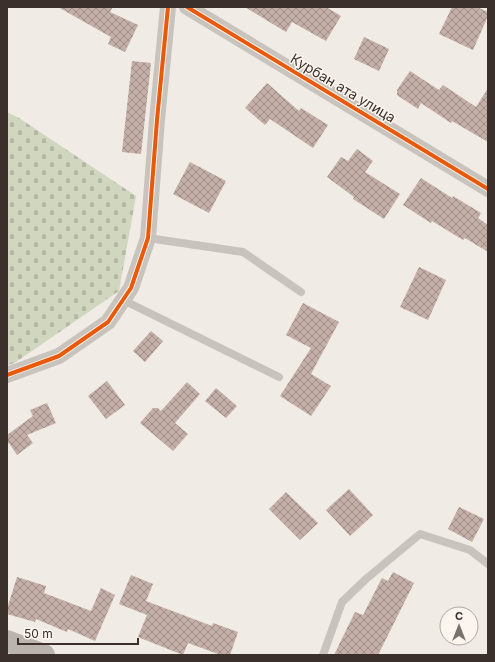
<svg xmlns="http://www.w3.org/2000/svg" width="495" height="662" viewBox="0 0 495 662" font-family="Inter,sans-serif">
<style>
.cemetery{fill:url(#cemetery-stones)}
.building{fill:url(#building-cross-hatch)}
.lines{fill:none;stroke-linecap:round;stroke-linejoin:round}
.lane{stroke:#c9c3be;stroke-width:8}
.street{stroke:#c9c3be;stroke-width:16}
.secondary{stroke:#bab3ae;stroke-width:22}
.cycleway-casing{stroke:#fbf5ee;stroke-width:6}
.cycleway{stroke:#e8590c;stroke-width:4}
.labels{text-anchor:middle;stroke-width:3;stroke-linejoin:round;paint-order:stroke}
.street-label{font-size:14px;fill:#3b302b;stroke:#fbf5ee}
</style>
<defs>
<pattern id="cemetery-stones" width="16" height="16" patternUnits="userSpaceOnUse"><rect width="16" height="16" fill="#d1d6bf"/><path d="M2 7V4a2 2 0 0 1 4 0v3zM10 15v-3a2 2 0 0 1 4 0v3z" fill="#b4b8a4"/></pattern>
<pattern id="building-cross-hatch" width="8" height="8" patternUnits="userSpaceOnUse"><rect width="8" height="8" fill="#c3afa7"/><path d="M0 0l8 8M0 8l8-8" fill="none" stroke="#a08f88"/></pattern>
</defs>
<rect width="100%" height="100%" fill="#f0ebe5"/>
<path class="cemetery" d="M 7,112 L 19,118 L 136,196 L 119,291 L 16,362 L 7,366 Z"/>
<path class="building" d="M 58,7 L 113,7 L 110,12 L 138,25 L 125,52 L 108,44 L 111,37 Z
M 245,7 L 326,7 L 341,16 L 326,41 L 292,22 L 286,32 Z
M 452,7 L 477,7 L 488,12 L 488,16 L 473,50 L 439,34 Z
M 364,37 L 389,49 L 379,71 L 354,59 Z
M 132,61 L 151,63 L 141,154 L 122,152 Z
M 410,71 L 439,90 L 443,85 L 476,107 L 488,88 L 488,142 L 452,121 L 451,123 L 421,103 L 418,109 L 397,95 L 397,90 Z
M 267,83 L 299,111 L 301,108 L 328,125 L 313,148 L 270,119 L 265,125 L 245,108 Z
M 357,149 L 373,161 L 365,172 L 400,194 L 384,219 L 353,199 L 354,197 L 327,177 L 341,157 L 348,161 Z
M 190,162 L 226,181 L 209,213 L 173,194 Z
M 421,178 L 452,198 L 453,196 L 481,213 L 478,218 L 488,225 L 488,252 L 465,238 L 463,240 L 432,221 L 431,223 L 403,205 Z
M 419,267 L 446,280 L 428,320 L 400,307 Z
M 303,303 L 339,322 L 311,374 L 331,386 L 311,416 L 280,396 L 311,348 L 286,335 Z
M 151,331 L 163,341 L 145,362 L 133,351 Z
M 107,381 L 125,405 L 106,419 L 88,396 Z
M 187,382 L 200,394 L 175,423 L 188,434 L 173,451 L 140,423 L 153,408 L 158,408 L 161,411 Z
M 216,388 L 237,406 L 226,418 L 205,401 Z
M 47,403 L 56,423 L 27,435 L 33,443 L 17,455 L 9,443 L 7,444 L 7,435 L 33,416 L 30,410 Z
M 349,489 L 373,515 L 350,536 L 326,510 Z
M 286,492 L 318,523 L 300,540 L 269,509 Z
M 459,507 L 484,519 L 472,542 L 448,529 Z
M 393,572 L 414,583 L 378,655 L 334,655 L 355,612 L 363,615 L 382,578 L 388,581 Z
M 131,575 L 153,584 L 146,601 L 212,626 L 213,623 L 238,632 L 230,655 L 221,655 L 188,643 L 183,655 L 138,637 L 147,615 L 119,604 Z
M 17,577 L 46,586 L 44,593 L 91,611 L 101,588 L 115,595 L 95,641 L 68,629 L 67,632 L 36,619 L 35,622 L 7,614 L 7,609 Z"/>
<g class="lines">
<path class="lane" d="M 148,238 L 243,252 L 301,292
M 123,300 L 279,377
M 323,655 L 342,602 L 366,579 L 420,534 L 470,550 L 488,564"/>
<path class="street" d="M 187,7 L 488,189
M 7,375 L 59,356 L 108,322 L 131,288 L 148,238 L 157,120 L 168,7"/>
<path class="secondary" d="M 7,641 L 44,655"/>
<g class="cycleway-casing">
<path id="cycleway" d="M 187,7 L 488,189
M 7,375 L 59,356 L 108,322 L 131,288 L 148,238 L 157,120 L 168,7"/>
</g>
<use href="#cycleway" class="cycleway"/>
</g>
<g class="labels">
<g class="street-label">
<text transform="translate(343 88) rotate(31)" y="5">Курбан ата улица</text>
</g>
</g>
<rect width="495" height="662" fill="none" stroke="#3b302b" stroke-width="16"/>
<g transform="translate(459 626)"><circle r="19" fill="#fbf5ee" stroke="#aea6a0"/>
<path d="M0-3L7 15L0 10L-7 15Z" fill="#7a716c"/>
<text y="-6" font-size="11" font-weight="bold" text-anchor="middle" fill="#3b302b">С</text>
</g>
<path d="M18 638v6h120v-6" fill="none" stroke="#3b302b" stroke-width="2"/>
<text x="24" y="638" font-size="12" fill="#3b302b" stroke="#fbf5ee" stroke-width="3" paint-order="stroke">50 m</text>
</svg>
